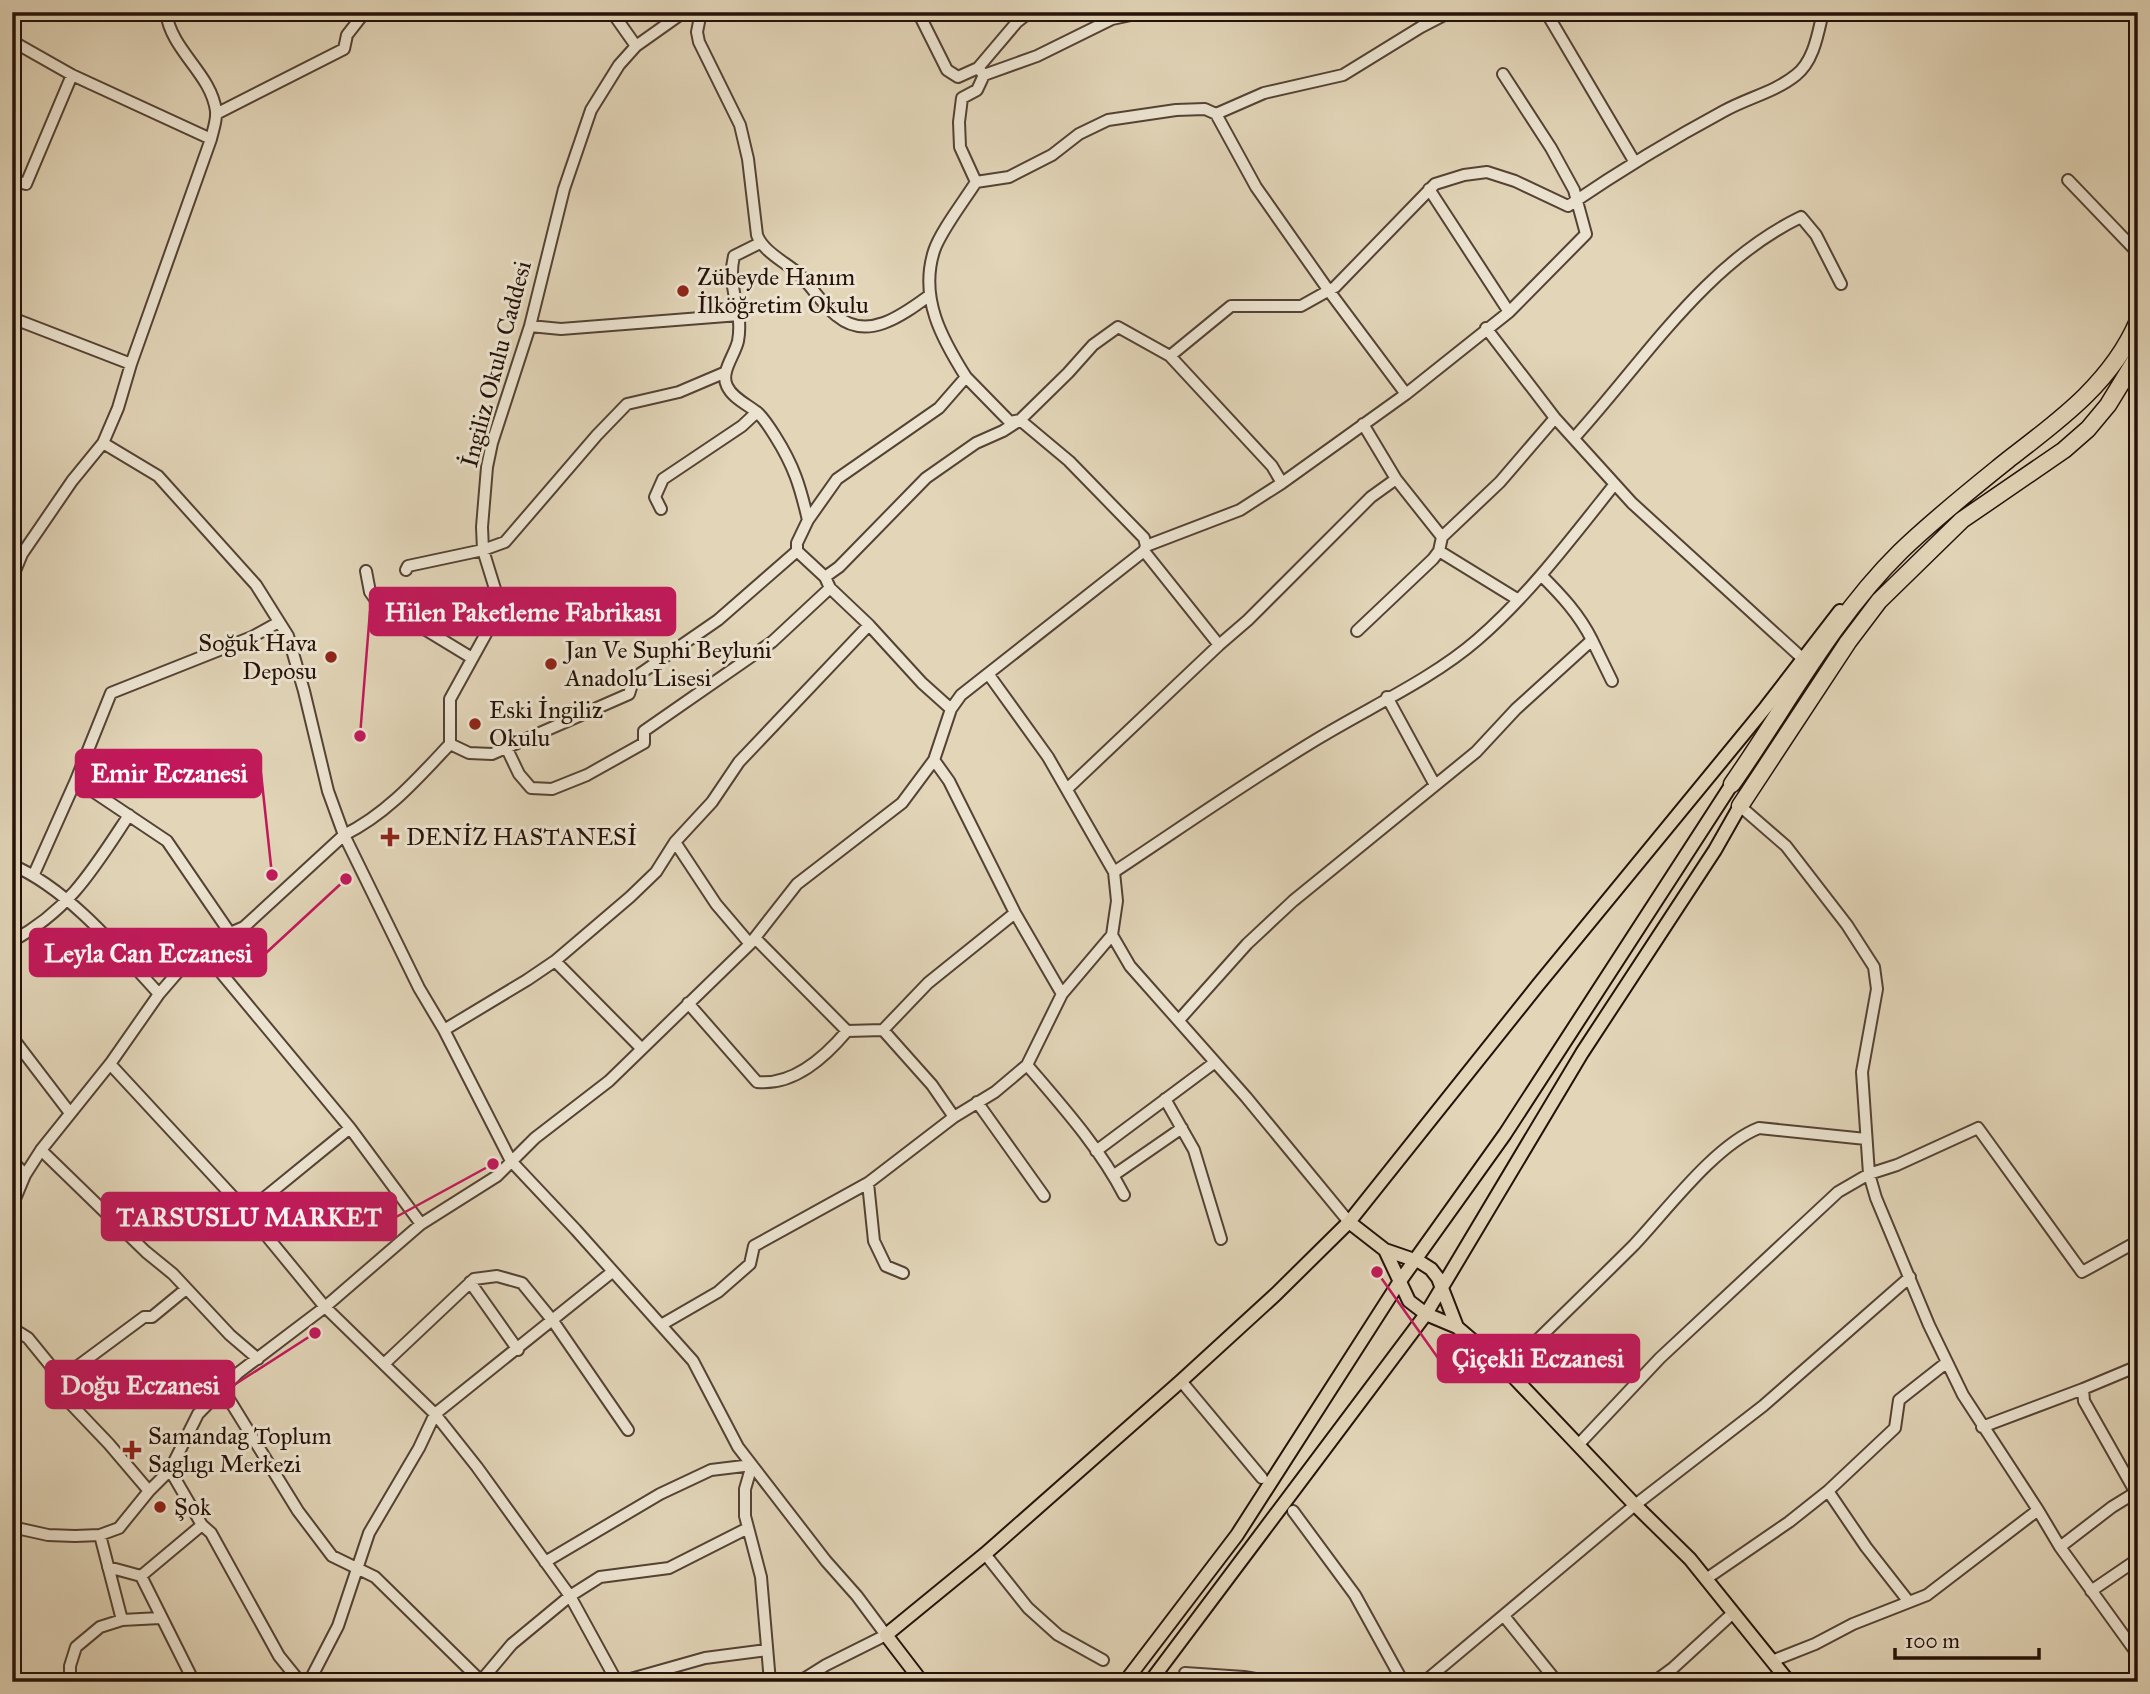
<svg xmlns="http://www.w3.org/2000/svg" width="2150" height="1694" viewBox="0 0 2150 1694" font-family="'IM FELL Great Primer',serif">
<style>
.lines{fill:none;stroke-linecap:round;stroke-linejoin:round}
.minor-casing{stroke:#544235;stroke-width:14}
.major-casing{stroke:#251109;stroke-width:16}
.highway-casing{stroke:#251109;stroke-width:19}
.minor{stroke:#ece4d1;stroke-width:10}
.major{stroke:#e2d5b8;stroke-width:12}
.highway{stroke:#e2d5b8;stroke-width:16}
.poi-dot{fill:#8f2418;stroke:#ece4d1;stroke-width:2.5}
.labels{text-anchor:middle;stroke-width:6;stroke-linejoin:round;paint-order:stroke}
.poi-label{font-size:24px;fill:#251109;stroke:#ece4d1;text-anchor:start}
.street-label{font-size:24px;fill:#251109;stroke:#ece4d1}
.leader{fill:none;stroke:#c2185b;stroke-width:2.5}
.callout-dot{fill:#c2185b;stroke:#ece4d1;stroke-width:2.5}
.callout{fill:#c2185b;stroke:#c2185b;stroke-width:2.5}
.callout-label{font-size:26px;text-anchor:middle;font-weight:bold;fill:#fff}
</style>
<rect width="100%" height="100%" fill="#e2d5b8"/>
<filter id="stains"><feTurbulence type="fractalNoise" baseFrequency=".00286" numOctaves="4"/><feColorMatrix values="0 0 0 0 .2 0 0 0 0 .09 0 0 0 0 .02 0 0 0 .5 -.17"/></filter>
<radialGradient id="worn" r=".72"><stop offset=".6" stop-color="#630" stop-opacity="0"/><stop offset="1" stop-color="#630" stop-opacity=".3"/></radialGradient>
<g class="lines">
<g class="minor-casing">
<path id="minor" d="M 612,12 L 636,46
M 701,12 L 697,32 L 699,42 L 740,125 L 748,159 L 757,235 C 763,252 787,263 800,275 C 813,288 822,304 837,316 C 868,342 904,314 930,295
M 918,12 L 947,70 L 958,77 L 978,68
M 1546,12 L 1634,161
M 12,41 L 72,75 L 211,139
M 984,75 L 1037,56 L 1112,19 L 1145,12
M 216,114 L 344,49 L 347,35 L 365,12
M 1216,114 L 1256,187 L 1329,291 L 1406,394
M 12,180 L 26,184 L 72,75
M 2068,180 L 2138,253
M 976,182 L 1009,177 L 1052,155 L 1079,134 L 1108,120 L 1176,110 L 1205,109 L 1216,114 L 1264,93 L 1343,75 L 1421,27 L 1450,12
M 1429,189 L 1509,312
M 760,243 L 734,256 C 726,289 744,309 738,341 C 735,355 720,372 727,386 C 733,399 749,405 759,414 C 765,420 770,428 775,436 C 794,466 800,486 808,520
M 12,318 L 131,364
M 530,326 L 561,329 L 739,315
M 1486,328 L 1555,418 L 1632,503 L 1802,658
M 1170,356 L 1231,306 L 1301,306 L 1335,287 L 1435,184 L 1464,175 L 1487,172 L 1515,181 L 1568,206 C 1618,172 1670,140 1724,111 C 1747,98 1775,92 1796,75 C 1814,61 1818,33 1823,12
M 966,377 L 1010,422 L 1020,420 L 1069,461 L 1144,538 L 1146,546
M 1574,438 C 1645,360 1704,264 1801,217 L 1816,235 L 1841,284
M 103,443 L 158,476 L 256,585 L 288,636 L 304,691 L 328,791 L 344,835 L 419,988 L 444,1030 L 511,1161 L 576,1230 L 693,1361 L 738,1447 L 826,1561 L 857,1596 L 886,1635 L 826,1665 L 799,1682
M 661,509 L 655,497 L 663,479 L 742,426 L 757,412
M 1442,537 L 1500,482 L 1555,418
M 1144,551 L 1219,645
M 1439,551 L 1517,599
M 406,570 L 408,566 L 483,550 L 505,542 L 597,435 L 627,404 L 679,392 L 726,372
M 366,571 L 370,592 L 375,599 L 472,658
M 825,577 L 839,567 L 926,478 L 976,443 L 1003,431 L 1020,420 L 1068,373 L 1093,345 L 1118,327 L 1170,356 L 1272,466 L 1282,483
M 12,578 L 22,554 L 72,481 L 103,443 L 118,408 L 131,364 L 211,139 C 213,130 217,120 216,111 C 211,73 171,51 166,12
M 1357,631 L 1433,559 L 1439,551 L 1442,537 L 1396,479 L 1363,424
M 1592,640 L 1612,681
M 989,675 L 1048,757 L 1114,872 L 1117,901 L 1112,935 L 1130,966 L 1246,1097 L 1349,1222
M 1387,697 L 1435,785
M 951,709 L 922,683 L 869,625 L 830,588 L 825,577 L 797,551 L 797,543 L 808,520 L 837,479 L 939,408 L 966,377 C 942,339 919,298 934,251 C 940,232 964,201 976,182 L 960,147 L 959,122 L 962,98 L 977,90 L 984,75 L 978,68 L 1017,22 L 1030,12
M 450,744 L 469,753 L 492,754 L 629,694 L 634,678 L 718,620 L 797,551
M 507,749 L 519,774 L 531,788 L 552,789 L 587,775 L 644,743 L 644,731 L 772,642 L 830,588
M 934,760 L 949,781 L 1015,913 L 1062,994
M 76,780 L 167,841 L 230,933
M 1067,789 L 1219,645 L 1248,620 L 1371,497 L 1396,479
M 1740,806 L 1786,846 L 1847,925 L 1874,967 L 1877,989 L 1862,1072 L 1869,1174 L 1876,1198 L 1929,1325 L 1963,1395 L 2038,1510 L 2060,1547 L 2138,1655
M 675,842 L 716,904 L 750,944
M 12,865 C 67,888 119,950 159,994
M 1114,872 C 1182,827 1249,780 1319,738 C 1370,707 1432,679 1477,640 C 1529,595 1571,539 1614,485
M 34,874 L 76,780 L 111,693 L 252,637 L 279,622
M 755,938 L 847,1031
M 12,941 C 70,910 94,868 129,815
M 203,951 L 350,1128 L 421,1224
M 128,959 L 184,965
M 555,961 L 641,1048
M 688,1003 L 757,1082 C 794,1086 825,1057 847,1031 L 883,1030 L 932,1085 L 954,1117
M 1179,1020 L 1247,944 L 1293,901 L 1476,752 L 1516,709 L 1592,640 C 1579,614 1561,595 1541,575
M 444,1030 L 527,980 L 555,961 L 630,897 L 656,872 L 675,842 L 712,802 L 739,762 L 869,625
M 883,1030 L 928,983 L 1015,913
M 12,1037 L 70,1113
M 110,1064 L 247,1212 L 325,1307 L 435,1414 L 477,1467 L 570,1596 L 617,1682
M 1027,1065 C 1062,1106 1099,1147 1124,1195
M 1165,1099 L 1194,1150 L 1221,1239
M 977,1102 L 1044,1196
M 41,1150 L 146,1252 L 173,1274 L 230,1335 L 258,1359
M 1096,1151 L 1214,1063
M 12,1160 L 25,1175
M 1114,1175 L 1182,1128
M 868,1183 L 874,1241 L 886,1266 L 903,1273
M 12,1206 L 25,1175 L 41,1150 L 110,1064 L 159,994 L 184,965 L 230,933 L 244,927 L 344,835 C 387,814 418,778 450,744 L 450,699 L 493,621 L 496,592 L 483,550 L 482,527 L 487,467 L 492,443 L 530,326 L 564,189 L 591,110 L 619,65 L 636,46 L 684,12
M 247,1212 L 350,1128
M 470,1282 L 518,1350
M 661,1325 L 718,1292 L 750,1264 L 754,1246 L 868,1183 L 954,1117 L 995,1092 L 1027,1065 L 1062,994 L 1112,935
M 12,1328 L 28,1338 L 50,1365 L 69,1402 L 109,1444 L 149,1491
M 385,1363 L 474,1279 L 497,1276 L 522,1283 L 553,1321 L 628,1430
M 1507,1370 C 1549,1328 1592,1287 1634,1245 C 1667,1210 1715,1145 1759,1128 L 1866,1139
M 59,1380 L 144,1317 L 152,1317 L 186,1289
M 1181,1381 L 1262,1478
M 222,1388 L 298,1511 L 332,1556 L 375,1577 L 481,1681
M 1982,1427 L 2083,1389
M 1579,1444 L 1660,1358 L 1838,1192 L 1869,1174 L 1897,1165 L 1978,1128 L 2082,1272 L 2138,1241
M 170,1470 L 202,1525 L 211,1533 L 279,1656 L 300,1682
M 1828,1491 L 1866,1547 L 1909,1602
M 2136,1493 L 2084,1401 L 2083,1389 L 2138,1366
M 1293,1511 L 1355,1595 L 1403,1682
M 12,1527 L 48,1535 L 75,1536 L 100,1535 L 119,1528 L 149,1491 L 170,1470 L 198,1414 L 238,1373 L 325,1307 L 421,1224 L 497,1176 L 535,1138 L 609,1081 L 750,944 L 797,884 L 902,803 L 934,760 L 951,709 L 961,695 L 1144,551 L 1146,546 L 1240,510 L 1282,483 L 1406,394 L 1509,312 L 1586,234 L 1574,190 L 1551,148 L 1503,74
M 100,1535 L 122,1620
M 2060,1547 L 2112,1507 L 2138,1491
M 985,1554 L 1028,1608 L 1058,1635 L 1103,1660
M 545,1562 L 660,1494 L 711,1470 L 752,1465 L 745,1489 L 745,1516 L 761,1577 L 770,1682
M 108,1567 L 141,1576 L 202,1525
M 141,1576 L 194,1682
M 1706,1579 L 1789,1522 L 1828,1491 L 1895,1428 L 1899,1400 L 1946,1363
M 2091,1591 L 2138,1559
M 1504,1616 L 1557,1682
M 1772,1661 L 1815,1644 L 1853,1624 L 1927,1595 L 2038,1510
M 1185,1673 L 1244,1677 L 1273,1682
M 70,1682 L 70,1666 L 76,1647 L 100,1627 L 122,1620 L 160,1618
M 309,1682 L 338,1626 L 369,1533 L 419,1448 L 435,1414 L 612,1272
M 480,1682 L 512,1644 L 570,1596 L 600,1577 L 669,1568 L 748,1528
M 620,1682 L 705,1658 L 767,1650
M 1424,1682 L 1635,1505 L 1763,1406 L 1910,1277
M 1654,1682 L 1673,1668 L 1733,1613"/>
</g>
<g class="major-casing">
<path id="major" d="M 1349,1222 L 1385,1250 L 1420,1262 L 1431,1269 L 1438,1278 L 1457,1327
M 1385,1250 L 1409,1301 L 1426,1314 L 1457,1327 L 1507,1370 L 1635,1505 L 1690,1559 L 1789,1682
M 922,1682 L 886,1635 L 985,1554 L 1181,1381 L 1275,1295 L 1349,1222 L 1538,985 L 1766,707 L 1840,611
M 1125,1682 L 1237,1535 L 1400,1281 L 1505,1134 L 1732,784
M 1150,1682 L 1426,1314 L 1582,1053 L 1715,850 L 1740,806"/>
</g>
<g class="highway-casing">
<path id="highway" d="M 1732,784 C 1786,707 1832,619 1900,552 C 1934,519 1972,489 2009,459 C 2060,420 2112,382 2138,321
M 1740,806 L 1848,642 L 1879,601 L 1962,520 L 2064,450 L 2088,429 L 2108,405 L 2138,356"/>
</g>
<use href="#minor" class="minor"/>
<use href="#major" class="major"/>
<use href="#highway" class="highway"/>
</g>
<g class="poi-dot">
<circle cx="683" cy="291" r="7"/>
<circle cx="331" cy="657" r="7"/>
<circle cx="551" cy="664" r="7"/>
<circle cx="475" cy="724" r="7"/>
<path d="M386.5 826.5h7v7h7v7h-7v7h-7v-7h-7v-7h7z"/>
<path d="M128.5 1439.5h7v7h7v7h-7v7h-7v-7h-7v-7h7z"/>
<circle cx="160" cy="1507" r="7"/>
</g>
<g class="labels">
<g class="poi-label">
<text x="697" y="285">Zübeyde Hanım<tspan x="697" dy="28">İlköğretim Okulu</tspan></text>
<text x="317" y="651" text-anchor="end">Soğuk Hava<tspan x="317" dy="28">Deposu</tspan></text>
<text x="565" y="658">Jan Ve Suphi Beyluni<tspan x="565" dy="28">Anadolu Lisesi</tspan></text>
<text x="489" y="718">Eski İngiliz<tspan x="489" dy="28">Okulu</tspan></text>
<text x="406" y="845">DENİZ HASTANESİ</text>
<text x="148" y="1444">Samandag Toplum<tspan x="148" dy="28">Saglıgı Merkezi</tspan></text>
<text x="174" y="1515">Şok</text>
</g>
<g class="street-label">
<text transform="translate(496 364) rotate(-75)" y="8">İngiliz Okulu Caddesi</text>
</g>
</g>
<path class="leader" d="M360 736L370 611M272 875L261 773M346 879L266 953M493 1164L396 1217M1377 1272L1438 1358M315 1333L234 1385"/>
<g class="callout-dot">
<circle cx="360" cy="736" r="7"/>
<circle cx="272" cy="875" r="7"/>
<circle cx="346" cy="879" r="7"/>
<circle cx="493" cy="1164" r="7"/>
<circle cx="1377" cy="1272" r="7"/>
<circle cx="315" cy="1333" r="7"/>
</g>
<g class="callout">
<rect x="370" y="588" width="305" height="47" rx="7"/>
<rect x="76" y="750" width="185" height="47" rx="7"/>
<rect x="30" y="929" width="236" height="47" rx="7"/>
<rect x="102" y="1193" width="294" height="47" rx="7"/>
<rect x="1438" y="1335" width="201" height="47" rx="7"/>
<rect x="46" y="1361" width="188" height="47" rx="7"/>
</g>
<g class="callout-label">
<text x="523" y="621">Hilen Paketleme Fabrikası</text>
<text x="169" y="782">Emir Eczanesi</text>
<text x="148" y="962">Leyla Can Eczanesi</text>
<text x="249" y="1226">TARSUSLU MARKET</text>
<text x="1538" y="1367">Çiçekli Eczanesi</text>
<text x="140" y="1394">Doğu Eczanesi</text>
</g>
<rect width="2150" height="1694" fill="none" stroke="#e2d5b8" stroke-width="42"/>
<rect x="14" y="14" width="2122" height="1666" fill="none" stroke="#251109" stroke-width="3.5"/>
<rect x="21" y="21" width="2108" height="1652" fill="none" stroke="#251109" stroke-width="2"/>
<path d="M1895 1648v10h144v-10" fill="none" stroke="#251109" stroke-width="3.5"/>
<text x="1905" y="1648" font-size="21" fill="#251109" stroke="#ece4d1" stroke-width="5" paint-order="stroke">100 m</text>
<rect width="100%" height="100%" filter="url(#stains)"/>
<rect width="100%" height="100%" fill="url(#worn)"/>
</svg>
